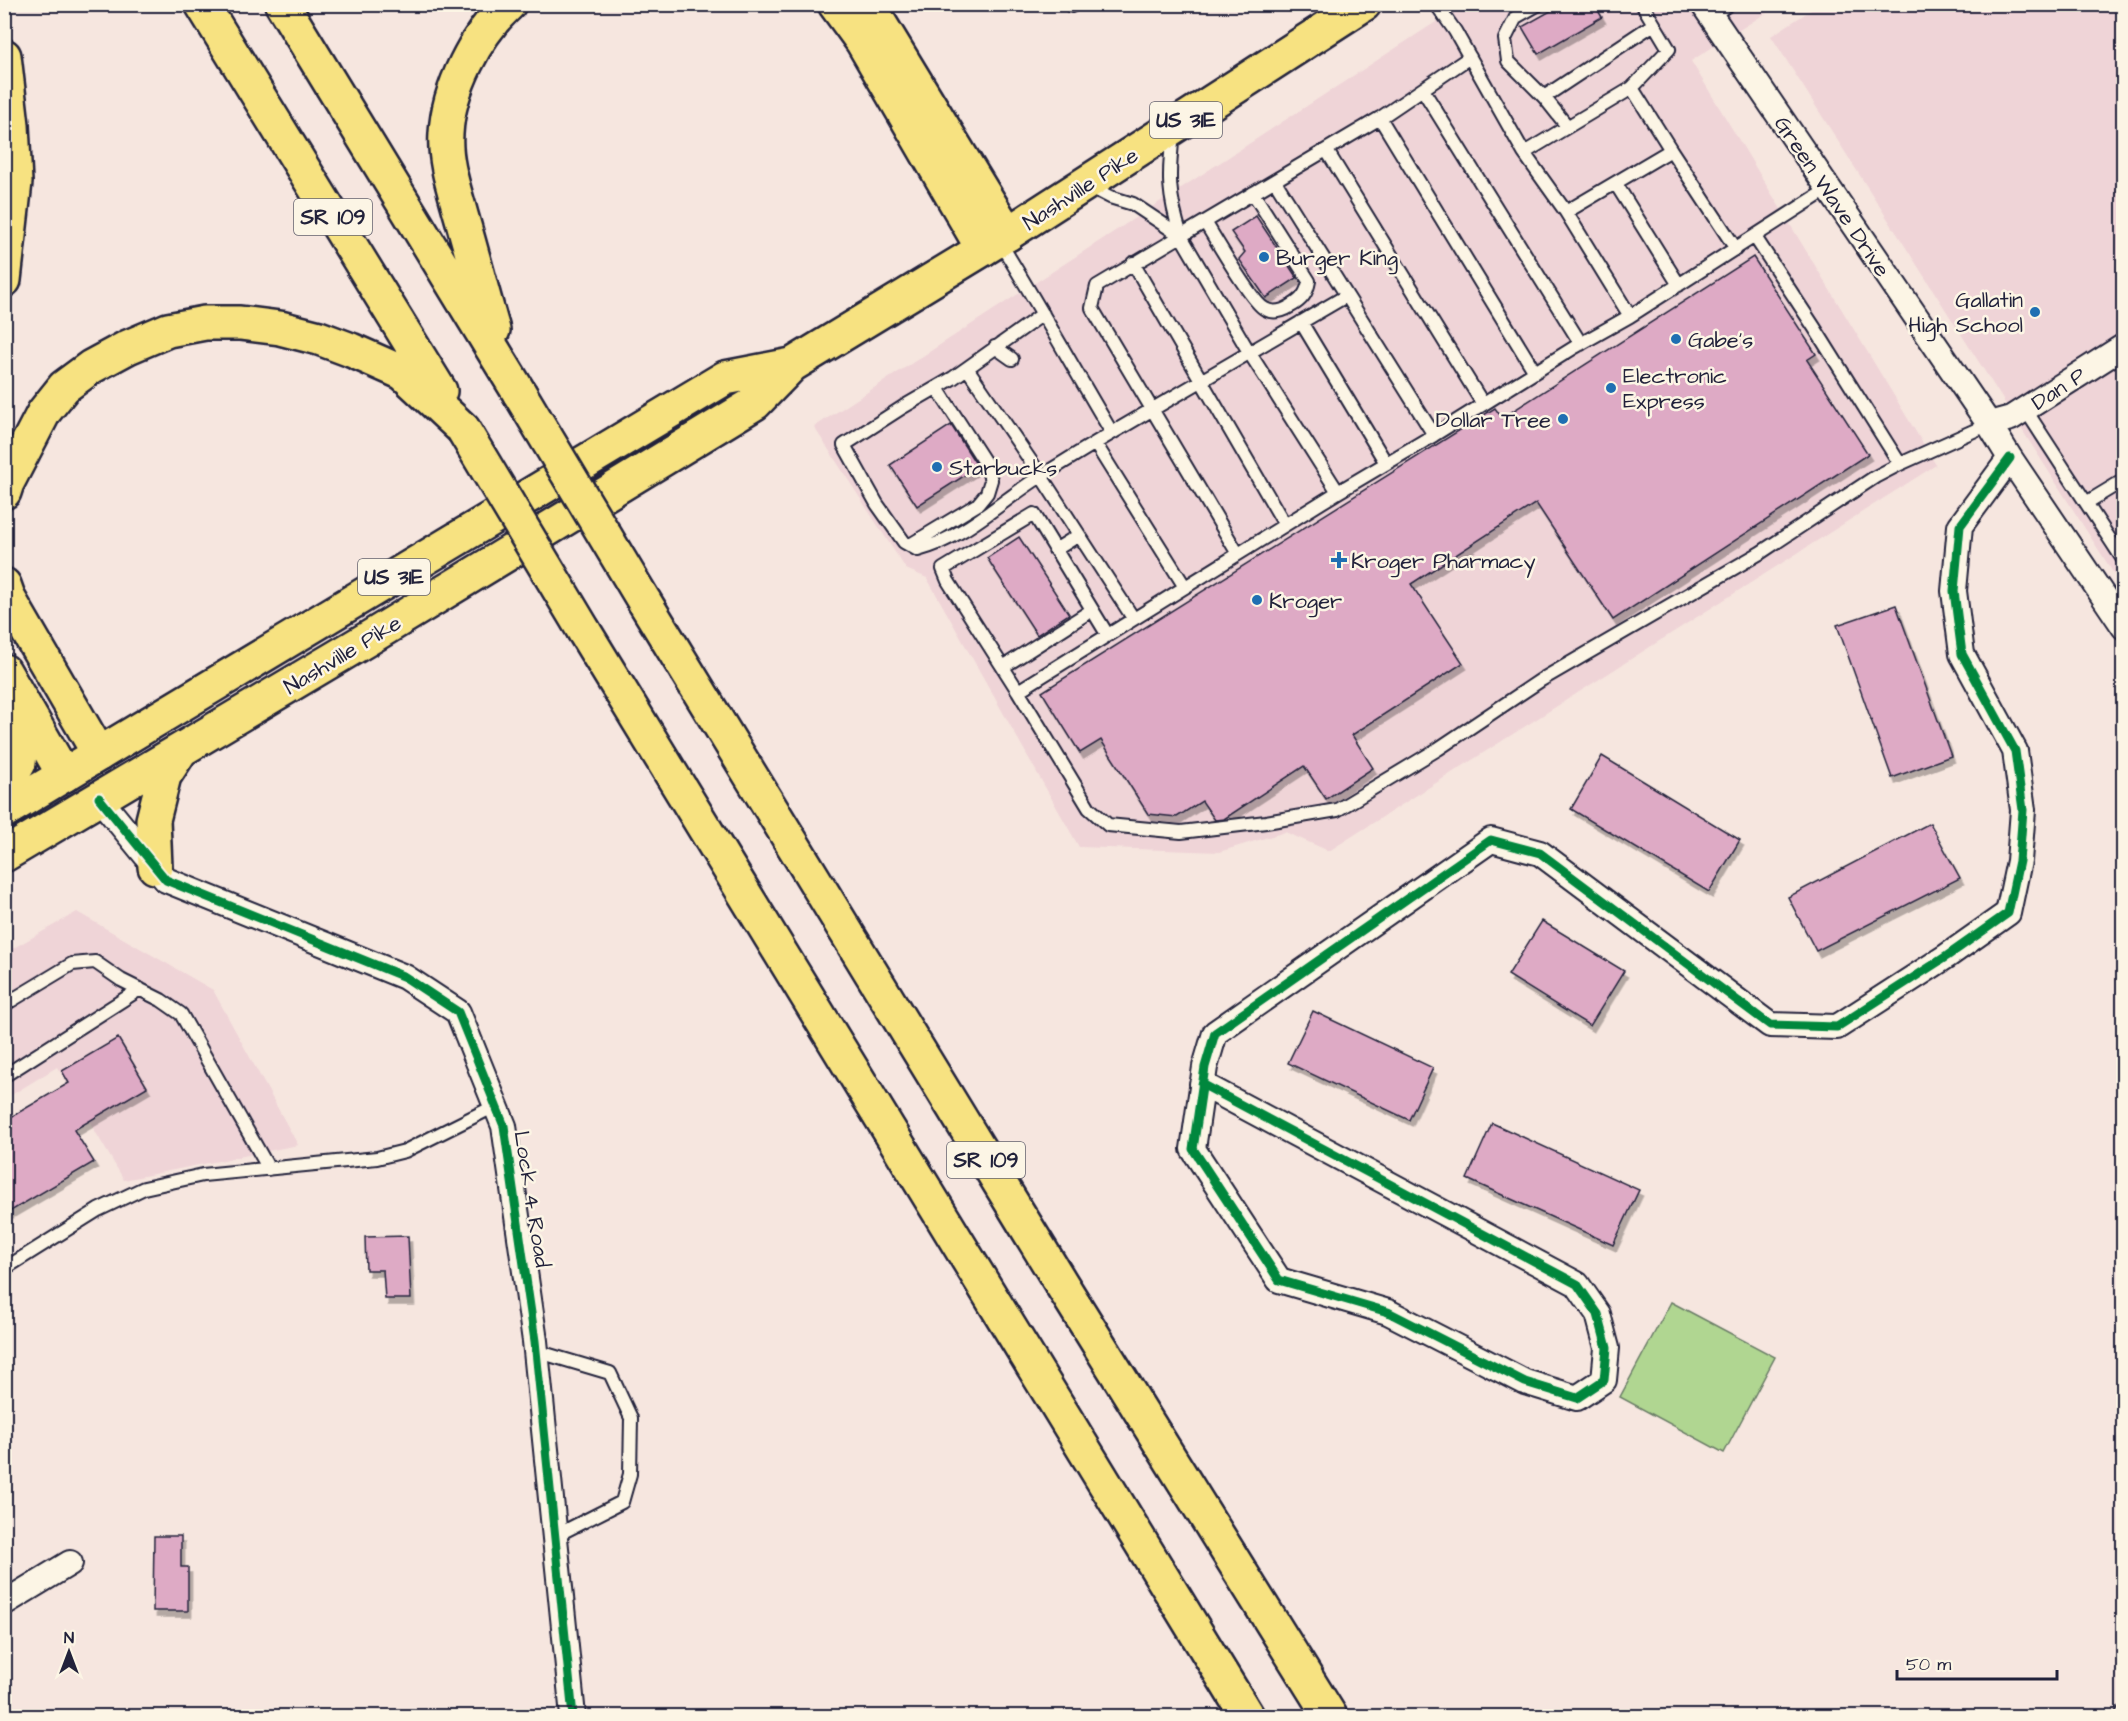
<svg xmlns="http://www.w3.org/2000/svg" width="2128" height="1721" viewBox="0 0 2128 1721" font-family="'Architects Daughter',sans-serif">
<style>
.built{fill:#efd4d7}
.green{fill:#b0d691;stroke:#697c66;stroke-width:1.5}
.building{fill:#deaac5;stroke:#22223b;stroke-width:1.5;filter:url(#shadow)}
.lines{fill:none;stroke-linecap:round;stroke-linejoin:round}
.service-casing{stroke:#22223b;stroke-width:16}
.minor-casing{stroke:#22223b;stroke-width:28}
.primary-casing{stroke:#22223b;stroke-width:38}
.trunk-casing{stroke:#22223b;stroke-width:38}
.service{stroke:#fcf5e5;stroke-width:12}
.minor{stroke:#fcf5e5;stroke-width:24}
.primary{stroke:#f7e281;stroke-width:33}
.trunk{stroke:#f7e281;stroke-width:33}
.trunk-bridge-casing{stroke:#22223b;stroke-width:38;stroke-linecap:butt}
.trunk-bridge{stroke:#f7e281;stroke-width:33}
.cycleway-casing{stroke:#fcf5e5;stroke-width:13}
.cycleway{stroke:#00873e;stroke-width:9}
.poi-dot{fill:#1f6fb2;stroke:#fcf5e5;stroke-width:2}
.labels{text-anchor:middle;stroke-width:5;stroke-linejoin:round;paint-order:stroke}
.shield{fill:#fcf5e5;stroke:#63616e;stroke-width:1.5}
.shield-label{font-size:21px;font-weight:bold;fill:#22223b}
.street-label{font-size:22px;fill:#22223b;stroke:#fcf5e5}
.poi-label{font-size:22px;fill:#22223b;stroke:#fcf5e5;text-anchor:start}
</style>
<defs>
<filter id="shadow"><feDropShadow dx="3.5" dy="6" stdDeviation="0" flood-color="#0004"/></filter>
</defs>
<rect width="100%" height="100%" fill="#f6e6df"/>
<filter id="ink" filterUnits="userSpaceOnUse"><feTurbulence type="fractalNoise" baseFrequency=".0167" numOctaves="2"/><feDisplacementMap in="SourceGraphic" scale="12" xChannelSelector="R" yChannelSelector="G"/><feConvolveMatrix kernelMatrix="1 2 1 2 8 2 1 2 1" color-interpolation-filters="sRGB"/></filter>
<g filter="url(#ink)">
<path class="built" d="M 1780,4 L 1691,61 L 1936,465 L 1329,851 L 1285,832 L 1219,852 L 1079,847 L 927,578 L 906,569 L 814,427 L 1462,5 Z
M 1819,5 L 2123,5 L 2123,588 L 1771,36 Z
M 77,912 L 213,990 L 298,1145 L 124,1180 L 57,1067 L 5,1099 L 5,953 Z"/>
<path class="green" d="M 1671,1302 L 1775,1357 L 1724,1453 L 1620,1397 Z"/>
<path class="building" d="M 1563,4 L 1594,4 L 1602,17 L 1538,54 L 1522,27 Z
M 1256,216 L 1297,278 L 1266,298 L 1239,259 L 1245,252 L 1231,232 Z
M 1753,257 L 1816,354 L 1807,360 L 1868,454 L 1613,620 L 1536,503 L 1411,584 L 1463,663 L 1352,735 L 1373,768 L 1326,799 L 1304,766 L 1224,819 L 1215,820 L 1202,801 L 1177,817 L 1148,814 L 1101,740 L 1080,753 L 1042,692 L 1495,408 L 1502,418 Z
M 951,425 L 978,467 L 917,506 L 890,465 Z
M 1019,537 L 1069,614 L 1037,635 L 987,558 Z
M 1896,605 L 1951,756 L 1892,778 L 1837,625 Z
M 1602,756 L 1740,840 L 1709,892 L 1571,809 Z
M 1930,823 L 1960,878 L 1816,951 L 1788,897 Z
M 1542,921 L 1624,971 L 1590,1026 L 1508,975 Z
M 1313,1011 L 1433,1068 L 1409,1120 L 1288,1063 Z
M 118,1038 L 147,1087 L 74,1130 L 94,1162 L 4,1215 L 4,1121 L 69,1083 L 62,1071 Z
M 1492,1123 L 1639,1190 L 1613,1245 L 1467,1179 Z
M 408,1236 L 411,1299 L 385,1299 L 383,1270 L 366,1270 L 365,1237 Z
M 154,1536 L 181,1536 L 181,1567 L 188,1567 L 188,1611 L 153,1611 Z"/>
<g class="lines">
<g class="service-casing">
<path id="service" d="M 1070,4 L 1071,6 L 1075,4
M 1436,4 L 1455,31 L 1524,153 L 1566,212 L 1630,316 L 1828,189
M 1539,4 L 1516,17 L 1505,39 L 1508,61 L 1544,97 L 1567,126
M 1711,16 L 1729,4
M 1632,88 L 1669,49 L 1642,4
M 1423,90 L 1581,344
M 1544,97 L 1654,24
M 1380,118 L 1535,372
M 1173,134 C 1168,177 1168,194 1181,236
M 1327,151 L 1483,404
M 1524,153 L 1632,88 L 1671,150
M 1275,181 L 1434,435
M 1616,184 L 1679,285
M 1089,186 L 1110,197 L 1133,204 L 1181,236
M 1566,212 L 1671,150 L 1736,249
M 1205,222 C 1215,238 1252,303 1265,309 C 1274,314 1283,311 1291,306 C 1302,300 1307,293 1309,281 L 1253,193
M 1181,236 L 1097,286 L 1092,308 L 1238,554
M 1755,237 L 1814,327 L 1900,464
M 999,241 C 1038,304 1074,369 1112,433 C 1088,447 1064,462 1041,476 C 1001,501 965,538 918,550 L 904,542 L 877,504 L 844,445 L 903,407 L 953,378 L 1043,314
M 1133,263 L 1285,525
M 1630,316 L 1575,347 L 1434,435 L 1338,492 L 1018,691 L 1089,808 L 1108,825 L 1181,832 L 1266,822 L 1337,810 L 1438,749 L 1541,680 L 1760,553 L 1875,477 L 1900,464 L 1989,424
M 1301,322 L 1386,463
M 995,347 L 1012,359
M 967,368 L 1041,476 L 1133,618
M 2025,409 L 2124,561
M 1112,433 L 1346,296
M 1095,443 L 1185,587
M 1338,492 L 1249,352 L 1181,236 L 1380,118 L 1470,57
M 2086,503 L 2124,480
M 910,545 L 978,504 L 987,493 L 991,480 L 986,464 L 937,388
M 1055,550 L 1079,535
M 1003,667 L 1092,610
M 1018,691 L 948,581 L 943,569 L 1034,514 L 1107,634
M 4,1005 L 72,964 L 95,962 L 121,980 L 161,1000 L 181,1014 L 269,1169
M 4,1076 L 140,989
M 4,1269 L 98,1210 L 144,1188 L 203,1175 L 377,1158 L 405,1151 L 495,1106
M 536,1351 L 610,1373 L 631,1418 L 630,1474 L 622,1502 L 555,1536
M 2121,1716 L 2124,1711"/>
</g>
<g class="minor-casing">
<path id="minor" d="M 1703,4 L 1989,424 L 2010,458 L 2124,627
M 1989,424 L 2011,418 L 2124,346
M 99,798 L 166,880 L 405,977 L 458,1012 L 504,1126 L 535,1341 L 573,1716
M 1202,1084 L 1577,1284 L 1598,1314 L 1607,1348 L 1604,1380 L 1577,1398 L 1525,1382 L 1388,1312 L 1279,1280 L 1193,1149 L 1205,1067 L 1215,1033 L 1491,840 L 1540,853 L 1770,1025 L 1837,1027 L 1947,956 L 2008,913 L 2019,861 L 2023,810 L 2015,751 L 1962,654 L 1954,591 L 1960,526 L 2010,458
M 4,1603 L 70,1563"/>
</g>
<g class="primary-casing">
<path id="primary" d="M 4,811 L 725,378 L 792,365
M 4,855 L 369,638 L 755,403 L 792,365 L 998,240 L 1364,4
M 155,867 L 153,820 L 164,776 L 181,750"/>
</g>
<g class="trunk-casing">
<path id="trunk" d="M 202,4 L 440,391
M 282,4 L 520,394
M 835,4 L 862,41 L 983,249
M 868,4 L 1008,234
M 4,56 L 12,125 L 15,182 L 4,280
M 493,330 C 482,292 472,253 461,215 C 454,189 444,161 446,134 C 448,89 476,34 509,4
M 4,492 L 7,483 L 44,412 L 64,387 L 91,367 L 128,347 L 168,330 L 205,323 L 240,323 L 280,328 L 319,338 L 351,350 L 403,373 L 463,429
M 4,585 L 9,599 L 99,754
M 644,601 L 1062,1285 L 1330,1716
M 584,631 L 1247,1716
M 4,671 L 64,775
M 4,789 L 19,763 L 23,724 L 17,703"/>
</g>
<use href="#service" class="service"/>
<use href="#minor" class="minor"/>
<use href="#primary" class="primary"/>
<use href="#trunk" class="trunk"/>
<g class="trunk-bridge-casing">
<path id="trunk-bridge" d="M 520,394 L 644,601
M 463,429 L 584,631"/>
</g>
<use href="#trunk-bridge" class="trunk-bridge"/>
<g class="cycleway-casing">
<path id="cycleway" d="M 99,798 L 166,880 L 405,977 L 458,1012 L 504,1126 L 535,1341 L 573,1716
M 1202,1084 L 1577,1284 L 1598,1314 L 1607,1348 L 1604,1380 L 1577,1398 L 1525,1382 L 1388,1312 L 1279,1280 L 1193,1149 L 1205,1067 L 1215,1033 L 1491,840 L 1540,853 L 1770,1025 L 1837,1027 L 1947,956 L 2008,913 L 2019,861 L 2023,810 L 2015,751 L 1962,654 L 1954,591 L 1960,526 L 2010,458"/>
</g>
<use href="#cycleway" class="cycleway"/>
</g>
</g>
<g class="poi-dot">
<circle cx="1264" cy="257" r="6"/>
<circle cx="2035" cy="312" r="6"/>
<circle cx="1676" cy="339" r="6"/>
<circle cx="1611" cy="388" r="6"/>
<circle cx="1563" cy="419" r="6"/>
<circle cx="937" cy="467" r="6"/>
<path d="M1336 551h6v6h6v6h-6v6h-6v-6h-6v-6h6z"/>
<circle cx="1257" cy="600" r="6"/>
</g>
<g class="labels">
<g class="shield">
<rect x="1150" y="102" width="72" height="36" rx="4.5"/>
<rect x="294" y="199" width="78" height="36" rx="4.5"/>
<rect x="358" y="559" width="72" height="36" rx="4.5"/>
<rect x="947" y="1142" width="78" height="36" rx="4.5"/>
</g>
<g class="shield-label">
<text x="1186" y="127">US 31E</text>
<text x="333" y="224">SR 109</text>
<text x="394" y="584">US 31E</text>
<text x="986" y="1167">SR 109</text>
</g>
<g class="street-label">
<text transform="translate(1080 188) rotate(-33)" y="8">Nashville Pike</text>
<text transform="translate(1833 196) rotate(56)" y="8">Green Wave Drive</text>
<text transform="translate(2058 388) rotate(-33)" y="8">Dan P</text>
<text transform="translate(342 654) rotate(-31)" y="8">Nashville Pike</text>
<text transform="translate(533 1199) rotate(81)" y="8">Lock 4 Road</text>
</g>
<g class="poi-label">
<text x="1276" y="265">Burger King</text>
<text x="2023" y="307" text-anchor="end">Gallatin<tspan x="2023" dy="25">High School</tspan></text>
<text x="1688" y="347">Gabe's</text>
<text x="1623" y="383">Electronic<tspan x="1623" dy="25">Express</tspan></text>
<text x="1551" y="427" text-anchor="end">Dollar Tree</text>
<text x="949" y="475">Starbucks</text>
<text x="1351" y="568">Kroger Pharmacy</text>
<text x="1269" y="608">Kroger</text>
</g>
</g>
<rect width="2128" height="1721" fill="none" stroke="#fcf5e5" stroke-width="24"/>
<rect x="12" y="12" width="2104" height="1697" fill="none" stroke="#22223b" stroke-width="2" filter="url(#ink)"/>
<g transform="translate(69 1652)" stroke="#fcf5e5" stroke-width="4.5" paint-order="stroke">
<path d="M0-4.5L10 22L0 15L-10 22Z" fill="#22223b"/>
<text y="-9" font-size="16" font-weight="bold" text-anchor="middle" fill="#22223b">N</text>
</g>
<path d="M1897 1670v9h160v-9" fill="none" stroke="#22223b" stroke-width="3"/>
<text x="1906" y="1670" font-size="18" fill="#22223b" stroke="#fcf5e5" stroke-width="4.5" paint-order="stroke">50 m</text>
</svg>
